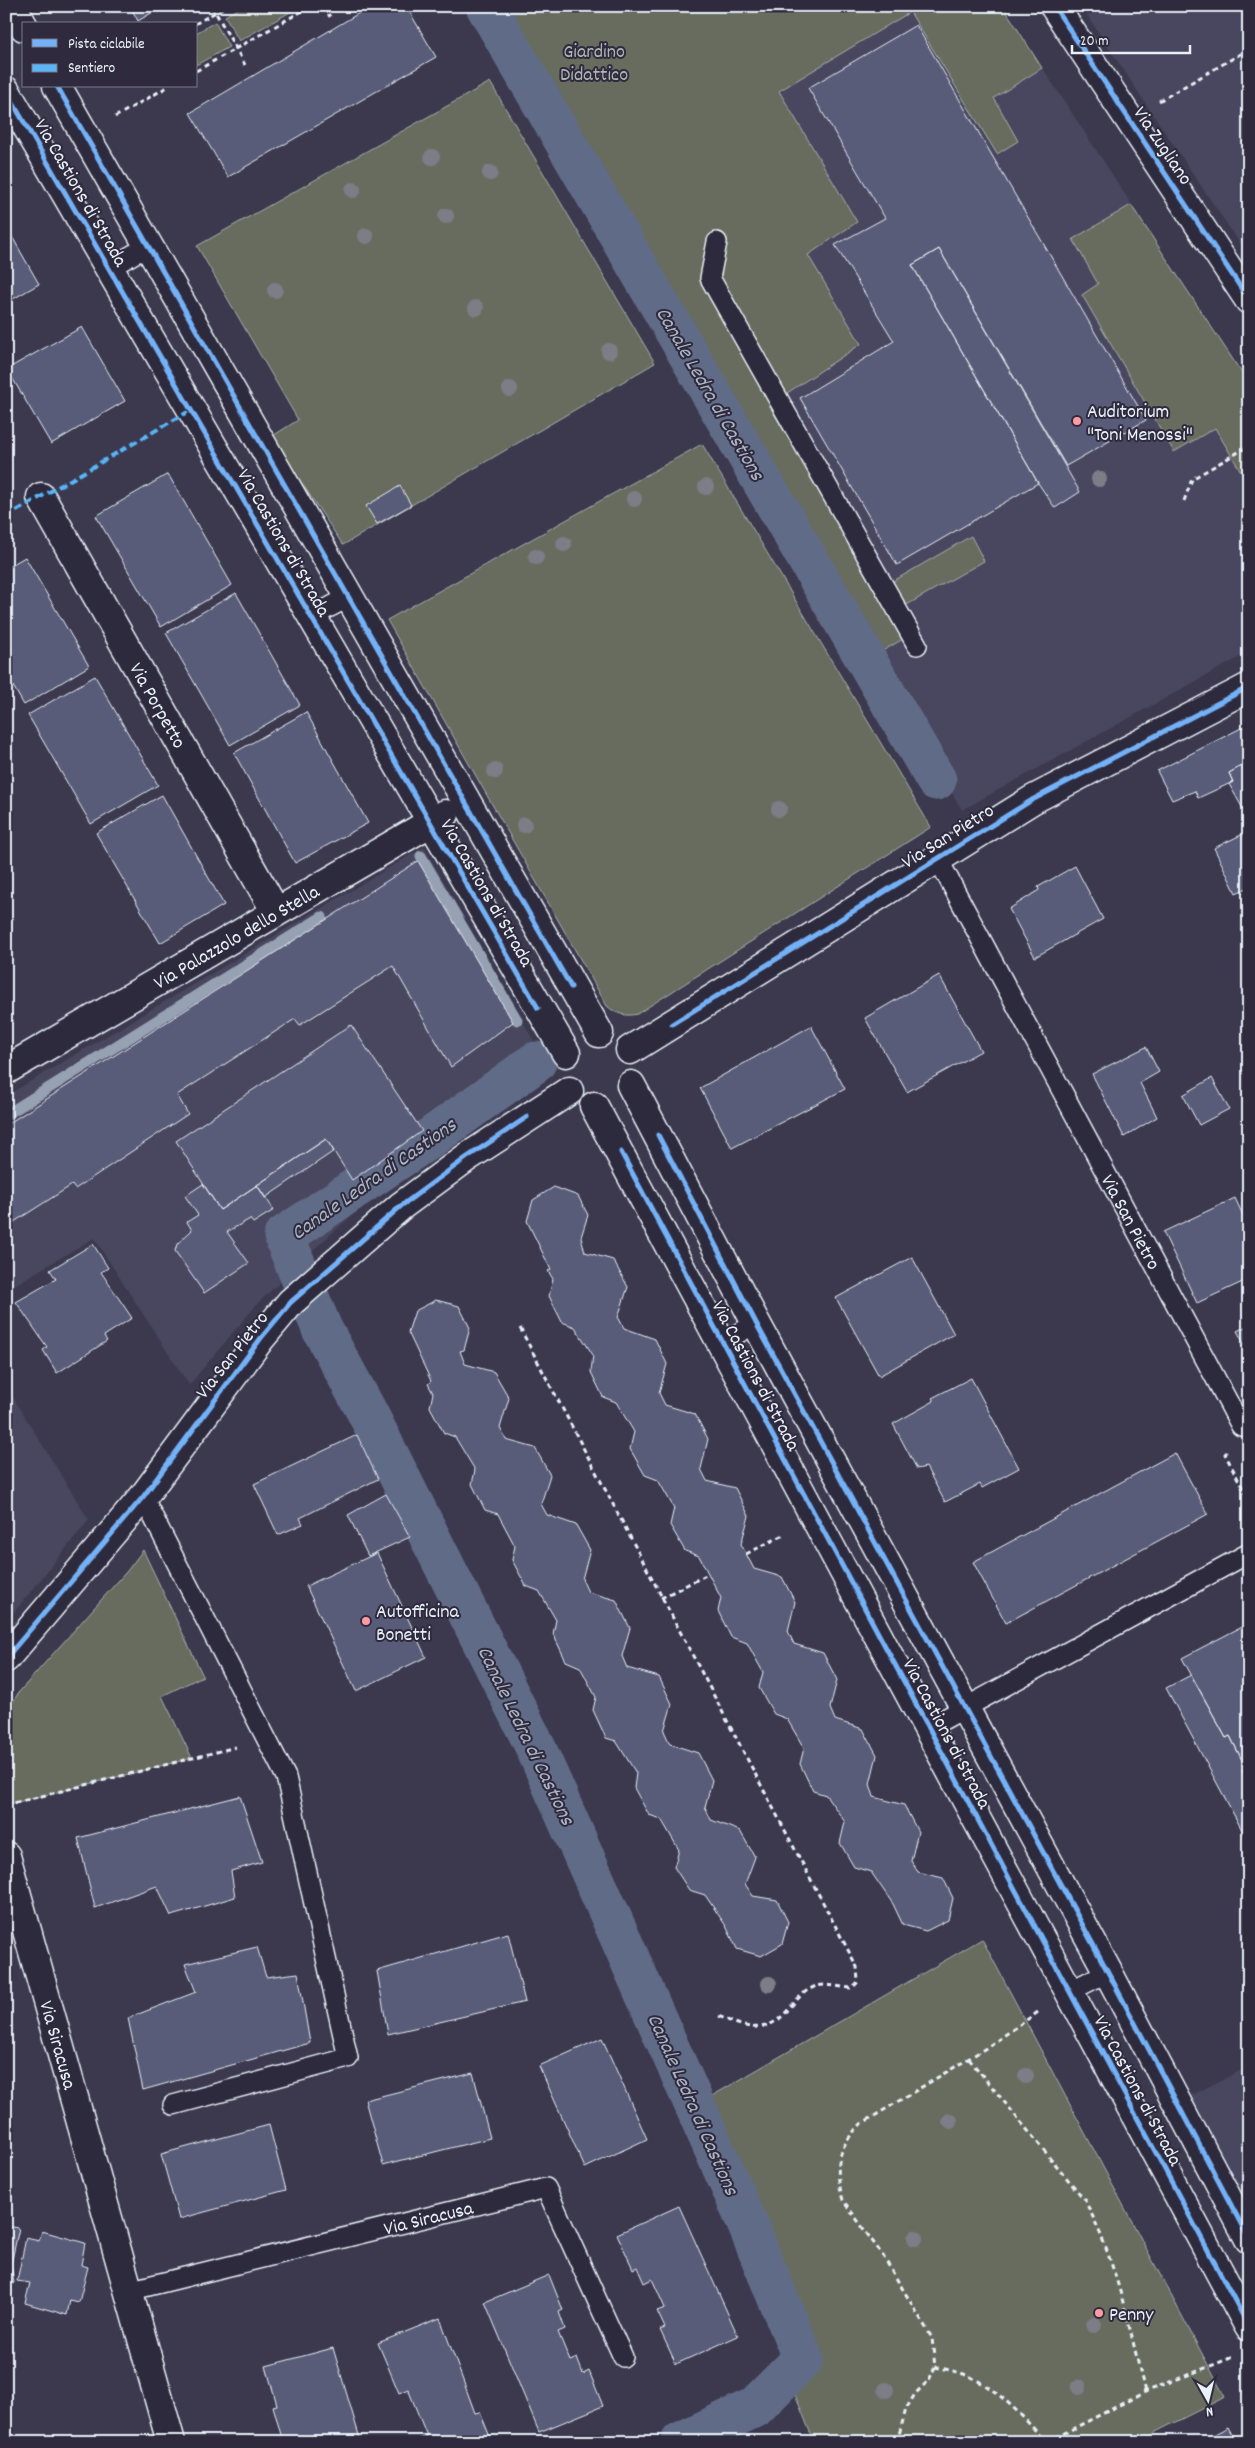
<svg xmlns="http://www.w3.org/2000/svg" width="1255" height="2448" viewBox="0 0 1255 2448" font-family="Dekko,sans-serif">
<style>
.built{fill:#48465e}
.green{fill:#676c5e;stroke:#a8aeab}
.lines{fill:none;stroke-linecap:round;stroke-linejoin:round}
.stream{stroke:#96a1b4;stroke-width:11}
.canal{stroke:#606c87;stroke-width:41}
.building{fill:#595b78;stroke:#e8f1f8}
.service-casing{stroke:#e8f1f8;stroke-width:22}
.minor-casing{stroke:#e8f1f8;stroke-width:31}
.path{stroke:#e8f1f8;stroke-width:3;stroke-dasharray:5 4;stroke-linecap:butt}
.service{stroke:#2f2a3d;stroke-width:19}
.minor{stroke:#2f2a3d;stroke-width:28}
.quiet{stroke:#59b6f9;stroke-width:4;stroke-dasharray:8 4;stroke-linecap:butt}
.cycleway-casing{stroke:#2f2a3d;stroke-width:8}
.cycleway{stroke:#73b2f8;stroke-width:5}
.tree{fill:#7b7d86}
.poi-dot{fill:#ff9aa2;stroke:#2f2a3d;stroke-width:2}
.labels{text-anchor:middle;stroke-width:4;stroke-linejoin:round;paint-order:stroke}
.park-label{font-size:20px;fill:#aeb5b3;stroke:#2f2a3d}
.street-label{font-size:20px;fill:#e8f1f8;stroke:#2f2a3d}
.poi-label{font-size:20px;fill:#e8f1f8;stroke:#2f2a3d;text-anchor:start}
.water-label{font-size:21px;font-style:italic;fill:#abb5c5;stroke:#2f2a3d}
</style>
<rect width="100%" height="100%" fill="#3c394f"/>
<filter id="ink" filterUnits="userSpaceOnUse"><feTurbulence type="fractalNoise" baseFrequency=".02" numOctaves="2"/><feDisplacementMap in="SourceGraphic" scale="10" xChannelSelector="R" yChannelSelector="G"/><feConvolveMatrix kernelMatrix="1 2 1 2 8 2 1 2 1" color-interpolation-filters="sRGB"/></filter>
<g filter="url(#ink)">
<path class="built" d="M 802,6 L 1002,6 L 1249,384 L 1249,652 L 962,810 L 571,139 Z
M 1081,6 L 1249,6 L 1249,257 L 1148,107 Z
M 424,847 L 548,1066 L 414,1161 L 321,1243 L 257,1304 L 189,1385 L 94,1238 L 6,1290 L 6,1096 Z
M 6,1386 L 89,1520 L 6,1622 Z
M 1249,2066 L 1249,2207 L 1190,2096 Z"/>
<path class="green" d="M 243,6 L 301,6 L 239,41 L 225,16 Z
M 494,6 L 1003,6 L 1042,68 L 994,98 L 1018,141 L 997,154 L 910,12 L 779,91 L 857,222 L 808,255 L 861,344 L 769,405 L 878,590 L 971,536 L 984,561 L 889,615 L 903,639 L 874,656 Z
M 215,22 L 229,47 L 196,65 L 196,33 Z
M 490,82 L 655,363 L 343,545 L 271,437 L 298,420 L 197,246 Z
M 1131,205 L 1249,384 L 1249,485 L 1215,428 L 1174,452 L 1082,295 L 1098,284 L 1073,239 Z
M 702,444 L 931,827 L 637,1014 C 626,1017 616,1014 607,1006 L 387,620 Z
M 143,1550 L 203,1676 L 162,1696 L 192,1758 L 10,1804 L 6,1786 L 6,1713 L 19,1692 L 127,1571 Z
M 982,1939 L 1225,2397 L 1136,2442 L 814,2442 L 794,2392 L 815,2364 L 705,2100 Z"/>
<g class="lines">
<path class="stream" d="M 421,856 L 517,1020
M 6,1115 L 322,917"/>
<path class="canal" d="M 486,6 L 936,780
M 536,1062 L 433,1136 L 284,1236 L 322,1329 L 368,1414 L 534,1744 L 744,2216 L 803,2359 L 755,2407 L 681,2442"/>
</g>
<path class="building" d="M 130,6 L 163,6 L 138,21 Z
M 371,6 L 406,6 L 436,57 L 228,177 L 190,113 Z
M 916,25 L 1146,420 L 1066,466 L 939,249 L 912,265 L 1038,483 L 897,565 L 800,398 L 894,341 L 835,245 L 885,218 L 808,88 Z
M 6,226 L 39,284 L 6,303 Z
M 939,249 L 1080,492 L 1055,508 L 1038,483 L 912,265 Z
M 82,327 L 125,401 L 51,444 L 7,369 Z
M 168,474 L 232,585 L 161,627 L 96,516 Z
M 400,486 L 411,505 L 377,524 L 366,506 Z
M 25,557 L 89,666 L 24,705 L 6,674 L 6,568 Z
M 236,593 L 300,705 L 230,745 L 166,633 Z
M 95,676 L 158,785 L 91,824 L 28,715 Z
M 306,712 L 368,823 L 295,863 L 234,753 Z
M 1249,724 L 1249,777 L 1243,765 L 1229,773 L 1233,782 L 1198,798 L 1195,791 L 1172,800 L 1157,771 Z
M 1243,765 L 1249,777 L 1249,815 L 1247,816 L 1229,784 L 1233,782 L 1229,773 Z
M 162,795 L 224,905 L 160,943 L 96,833 Z
M 1243,834 L 1249,845 L 1249,887 L 1236,893 L 1214,848 Z
M 418,861 L 513,1022 L 451,1067 L 393,966 L 300,1025 L 295,1019 L 177,1095 L 188,1114 L 75,1189 L 72,1185 L 6,1227 L 6,1125 Z
M 1075,866 L 1103,919 L 1035,957 L 1009,909 L 1039,890 L 1038,887 Z
M 939,975 L 981,1051 L 907,1092 L 865,1018 Z
M 351,1025 L 422,1131 L 352,1180 L 326,1139 L 220,1210 L 176,1141 Z
M 811,1026 L 845,1089 L 732,1148 L 700,1088 Z
M 1146,1047 L 1159,1072 L 1140,1083 L 1157,1117 L 1124,1137 L 1092,1074 Z
M 1212,1078 L 1229,1109 L 1199,1125 L 1183,1095 Z
M 326,1139 L 334,1151 L 265,1198 L 257,1185 Z
M 203,1184 L 220,1210 L 257,1185 L 274,1210 L 253,1223 L 250,1219 L 227,1232 L 249,1263 L 204,1293 L 175,1251 L 177,1244 L 192,1230 L 187,1222 L 198,1215 L 185,1196 Z
M 554,1187 L 578,1196 L 588,1215 L 581,1237 L 585,1252 L 613,1260 L 628,1287 L 618,1317 L 624,1328 L 655,1339 L 667,1364 L 659,1393 L 665,1405 L 695,1414 L 708,1439 L 701,1469 L 707,1481 L 735,1488 L 749,1516 L 741,1544 L 754,1569 L 782,1577 L 795,1602 L 788,1631 L 794,1644 L 823,1653 L 837,1680 L 830,1708 L 835,1720 L 863,1729 L 877,1755 L 870,1784 L 874,1797 L 904,1805 L 918,1832 L 911,1861 L 918,1872 L 943,1878 L 953,1898 L 948,1920 L 926,1931 L 903,1925 L 893,1904 L 871,1872 L 854,1867 L 840,1843 L 845,1822 L 826,1795 L 813,1791 L 800,1764 L 804,1748 L 787,1719 L 774,1714 L 759,1688 L 763,1672 L 747,1643 L 731,1637 L 718,1611 L 721,1598 L 699,1556 L 685,1551 L 670,1525 L 674,1508 L 658,1480 L 645,1475 L 630,1449 L 634,1432 L 616,1402 L 603,1397 L 591,1372 L 593,1355 L 575,1327 L 562,1322 L 549,1296 L 553,1279 L 548,1271 L 551,1270 L 527,1221 L 533,1200 Z
M 1235,1198 L 1249,1228 L 1249,1279 L 1197,1303 L 1163,1232 Z
M 93,1244 L 108,1268 L 101,1272 L 132,1318 L 104,1336 L 107,1341 L 57,1373 L 43,1350 L 47,1347 L 16,1302 L 56,1279 L 50,1270 Z
M 912,1257 L 954,1334 L 879,1376 L 836,1298 Z
M 436,1300 L 459,1306 L 470,1328 L 464,1350 L 460,1351 L 465,1364 L 494,1372 L 509,1398 L 500,1428 L 506,1440 L 535,1448 L 550,1475 L 541,1504 L 547,1515 L 576,1525 L 590,1550 L 582,1579 L 588,1592 L 616,1600 L 630,1628 L 622,1656 L 627,1668 L 659,1677 L 672,1704 L 664,1731 L 670,1744 L 698,1753 L 712,1780 L 705,1807 L 711,1820 L 740,1831 L 755,1857 L 745,1884 L 753,1896 L 777,1900 L 788,1922 L 782,1944 L 761,1956 L 737,1949 L 726,1926 L 705,1895 L 689,1890 L 674,1867 L 679,1850 L 661,1819 L 649,1815 L 634,1788 L 636,1773 L 616,1741 L 606,1738 L 593,1710 L 596,1697 L 580,1667 L 566,1661 L 553,1634 L 556,1620 L 539,1591 L 526,1586 L 512,1560 L 515,1546 L 498,1514 L 485,1510 L 472,1484 L 475,1470 L 455,1437 L 444,1433 L 430,1407 L 433,1393 L 428,1384 L 431,1381 L 408,1332 L 415,1311 Z
M 1249,1325 L 1249,1352 L 1237,1331 Z
M 971,1378 L 1019,1468 L 982,1488 L 980,1484 L 945,1502 L 926,1467 L 917,1469 L 893,1424 L 934,1401 L 932,1398 Z
M 357,1435 L 378,1479 L 300,1518 L 303,1524 L 278,1535 L 254,1484 Z
M 1175,1453 L 1208,1514 L 1006,1623 L 973,1562 Z
M 386,1494 L 410,1537 L 368,1556 L 348,1515 Z
M 377,1553 L 426,1657 L 356,1691 L 306,1586 Z
M 1249,1623 L 1249,1784 L 1242,1771 L 1246,1768 L 1230,1736 L 1226,1738 L 1182,1658 Z
M 1191,1675 L 1226,1738 L 1230,1736 L 1246,1768 L 1242,1771 L 1249,1784 L 1249,1843 L 1166,1688 Z
M 240,1796 L 262,1862 L 231,1871 L 235,1897 L 171,1916 L 157,1886 L 95,1908 L 78,1838 Z
M 508,1933 L 525,2002 L 388,2034 L 377,1971 Z
M 257,1947 L 266,1977 L 298,1973 L 310,2043 L 143,2090 L 128,2018 L 196,1992 L 185,1964 Z
M 602,2038 L 647,2139 L 585,2168 L 539,2066 Z
M 473,2073 L 490,2138 L 383,2165 L 365,2100 Z
M 269,2125 L 286,2190 L 179,2219 L 161,2154 Z
M 679,2206 L 738,2336 L 676,2364 L 660,2330 L 665,2328 L 657,2311 L 665,2308 L 652,2279 L 644,2283 L 637,2267 L 633,2269 L 617,2234 Z
M 6,2226 L 19,2228 L 11,2264 L 14,2283 L 6,2286 Z
M 42,2231 L 85,2243 L 81,2265 L 88,2267 L 79,2302 L 70,2300 L 67,2315 L 25,2303 L 30,2283 L 17,2281 L 26,2238 L 39,2241 Z
M 549,2275 L 563,2310 L 559,2312 L 565,2329 L 558,2332 L 570,2361 L 577,2358 L 583,2374 L 589,2371 L 603,2406 L 539,2432 L 485,2302 Z
M 440,2318 L 475,2413 L 480,2412 L 492,2442 L 420,2442 L 419,2439 L 427,2436 L 408,2389 L 399,2393 L 378,2343 Z
M 333,2348 L 361,2442 L 283,2442 L 273,2406 L 277,2405 L 266,2366 Z
M 1228,2427 L 1236,2442 L 1200,2442 Z"/>
<g class="lines">
<g class="service-casing">
<g id="service">
<path d="M 717,242 L 710,278 L 917,645"/>
<path d="M 109,268 L 148,246"/>
<path d="M 311,617 L 349,597"/>
<path id="s1" d="M 938,859 L 1241,1426"/>
<path d="M 723,1342 L 756,1323"/>
<path d="M 143,1497 L 286,1777 L 348,2058 L 173,2105"/>
<path d="M 928,1728 L 1249,1553"/>
<path d="M 1070,1991 L 1108,1972"/>
<path id="s2" d="M 128,2291 L 546,2188 L 623,2357"/>
</g>
</g>
<g class="minor-casing">
<g id="minor">
<path d="M 12,6 L 24,27"/>
<path d="M 1054,6 L 1249,300"/>
<path d="M 57,86 L 599,1033"/>
<path d="M 6,91 L 566,1053"/>
<path id="s3" d="M 41,497 L 276,912"/>
<path d="M 630,1050 L 1032,800 L 1249,687"/>
<path id="s4" d="M 6,1070 L 445,814"/>
<path d="M 631,1085 L 756,1323 L 1108,1972 L 1249,2239"/>
<path d="M 594,1106 L 1249,2327"/>
<path d="M 6,1658 L 143,1497 L 261,1338 L 291,1302 L 401,1206 L 466,1158 L 569,1091"/>
<path id="s5" d="M 6,1856 L 171,2442"/>
</g>
</g>
<path class="path" d="M 212,6 L 245,65
M 324,6 L 330,17
M 195,24 L 226,6
M 196,71 L 311,6
M 1159,101 L 1249,49
M 115,117 L 169,86
M 1184,501 L 1192,479 L 1249,446
M 520,1328 L 857,1967 L 858,1982 L 852,1988 C 840,1988 825,1982 814,1987 C 802,1992 796,2001 788,2010 C 767,2035 745,2029 719,2016
M 1227,1452 L 1225,1454 L 1249,1500
M 746,1554 L 786,1534
M 661,1598 L 708,1574
M 6,1805 L 236,1747
M 969,2059 L 1084,2199 C 1116,2259 1129,2326 1145,2392
M 935,2367 C 945,2369 956,2371 966,2375 C 999,2389 1022,2416 1046,2442
M 897,2442 L 906,2409 L 915,2394 L 929,2380 L 935,2367 L 932,2338 L 883,2256 L 843,2200 C 834,2168 837,2147 861,2124 L 986,2048 L 1041,2010
M 1047,2442 L 1145,2392 L 1233,2357"/>
<use href="#service" class="service"/>
<use href="#minor" class="minor"/>
<path class="quiet" d="M 6,517 L 191,410"/>
<g class="cycleway-casing">
<path id="cycleway" d="M 1054,6 L 1249,300
M 57,86 L 571,987
M 6,91 L 538,1008
M 672,1024 L 1032,800 L 1249,687
M 658,1135 L 756,1323 L 1108,1972 L 1249,2239
M 621,1152 L 1249,2327
M 6,1658 L 143,1497 L 261,1338 L 291,1302 L 401,1206 L 466,1158 L 527,1117"/>
</g>
<use href="#cycleway" class="cycleway"/>
</g>
<g class="tree">
<circle cx="432" cy="157" r="8"/>
<circle cx="490" cy="173" r="8"/>
<circle cx="353" cy="190" r="8"/>
<circle cx="446" cy="216" r="8"/>
<circle cx="366" cy="236" r="8"/>
<circle cx="275" cy="290" r="8"/>
<circle cx="476" cy="308" r="8"/>
<circle cx="609" cy="351" r="8"/>
<circle cx="510" cy="389" r="8"/>
<circle cx="1099" cy="479" r="8"/>
<circle cx="706" cy="487" r="8"/>
<circle cx="634" cy="499" r="8"/>
<circle cx="564" cy="544" r="8"/>
<circle cx="536" cy="557" r="8"/>
<circle cx="495" cy="771" r="8"/>
<circle cx="779" cy="809" r="8"/>
<circle cx="524" cy="825" r="8"/>
<circle cx="769" cy="1984" r="8"/>
<circle cx="1026" cy="2076" r="8"/>
<circle cx="950" cy="2121" r="8"/>
<circle cx="915" cy="2238" r="8"/>
<circle cx="1094" cy="2325" r="8"/>
<circle cx="1079" cy="2387" r="8"/>
<circle cx="886" cy="2390" r="8"/>
</g>
</g>
<g class="poi-dot">
<circle cx="1077" cy="421" r="5"/>
<circle cx="366" cy="1621" r="5"/>
<circle cx="1099" cy="2313" r="5"/>
</g>
<g class="labels">
<g class="park-label">
<text x="594" y="57">Giardino<tspan x="594" dy="23">Didattico</tspan></text>
</g>
<g class="street-label">
<text transform="translate(1164 145) rotate(56)" y="7">Via Zugliano</text>
<text transform="translate(82 192) rotate(60)" y="7">Via Castions di Strada</text>
<text transform="translate(285 542) rotate(60)" y="7">Via Castions di Strada</text>
<text dy="7" stroke="none"><textPath href="#s3" startOffset="239">Via Porpetto</textPath></text>
<text transform="translate(947 835) rotate(-32)" y="7">Via San Pietro</text>
<text transform="translate(488 892) rotate(60)" y="7">Via Castions di Strada</text>
<text dy="7" stroke="none"><textPath href="#s4" startOffset="266">Via Palazzolo dello Stella</textPath></text>
<text dy="7" stroke="none"><textPath href="#s1" startOffset="411">Via San Pietro</textPath></text>
<text transform="translate(231 1354) rotate(-52)" y="7">Via San Pietro</text>
<text transform="translate(757 1375) rotate(62)" y="7">Via Castions di Strada</text>
<text transform="translate(948 1733) rotate(62)" y="7">Via Castions di Strada</text>
<text dy="7" stroke="none"><textPath href="#s5" startOffset="196">Via Siracusa</textPath></text>
<text transform="translate(1139 2090) rotate(62)" y="7">Via Castions di Strada</text>
<text dy="7" stroke="none"><textPath href="#s2" startOffset="309">Via Siracusa</textPath></text>
</g>
<g class="poi-label">
<text x="1087" y="417">Auditorium<tspan x="1087" dy="23">"Toni Menossi"</tspan></text>
<text x="376" y="1617">Autofficina<tspan x="376" dy="23">Bonetti</tspan></text>
<text x="1109" y="2320">Penny</text>
</g>
<g class="water-label">
<text transform="translate(711 393) rotate(60)" y="7">Canale Ledra di Castions</text>
<text transform="translate(373 1178) rotate(-35)" y="7">Canale Ledra di Castions</text>
<text transform="translate(527 1735) rotate(64)" y="7">Canale Ledra di Castions</text>
<text transform="translate(694 2104) rotate(66)" y="7">Canale Ledra di Castions</text>
</g>
</g>
<rect width="1255" height="2448" fill="none" stroke="#2f2a3d" stroke-width="25"/>
<rect x="12" y="12" width="1230" height="2423" fill="none" stroke="#e8f1f8" stroke-width="2" filter="url(#ink)"/>
<rect x="22" y="22" width="175" height="65" fill="#2f2a3d" stroke="#797a88"/>
<rect x="32" y="39" width="25" height="8" fill="#73b2f8" stroke="#797a88"/>
<text x="68" y="48" font-size="15" fill="#e8f1f8">Pista ciclabile</text>
<rect x="32" y="64" width="25" height="8" fill="#59b6f9" stroke="#797a88"/>
<text x="68" y="72" font-size="15" fill="#e8f1f8">Sentiero</text>
<g transform="translate(1208 2400) rotate(172)" stroke="#2f2a3d" stroke-width="4" paint-order="stroke">
<path d="M0-4L9 19L0 12L-9 19Z" fill="#e8f1f8"/>
<text y="-8" font-size="14" font-weight="bold" text-anchor="middle" fill="#e8f1f8">N</text>
</g>
<path d="M1072 45v8h118v-8" fill="none" stroke="#e8f1f8" stroke-width="2.5"/>
<text x="1080" y="45" font-size="15" fill="#e8f1f8" stroke="#2f2a3d" stroke-width="4" paint-order="stroke">20 m</text>
</svg>
